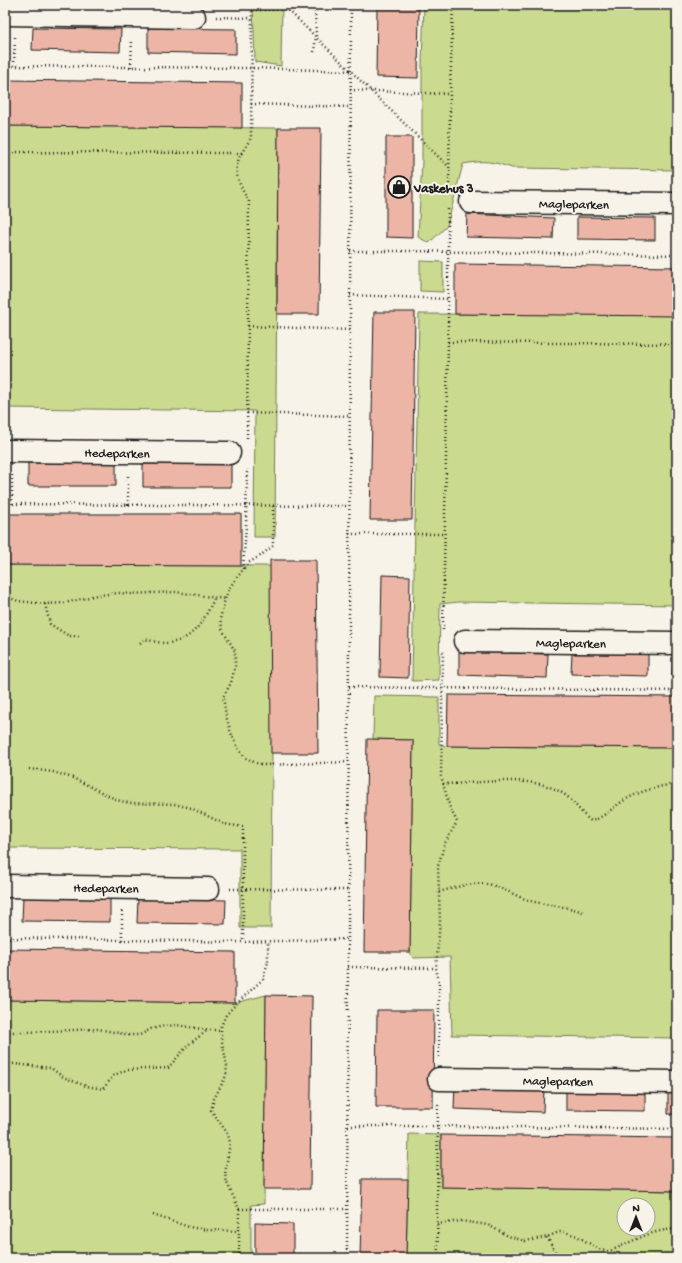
<svg xmlns="http://www.w3.org/2000/svg" width="682" height="1263" viewBox="0 0 682 1263" font-family="'Gochi Hand',sans-serif">
<style>
.green{fill:#cada8e;stroke:#737b55;fill-rule:evenodd}
.building{fill:#edb5a5;stroke:#1c1c1c}
.lines{fill:none;stroke-linecap:round;stroke-linejoin:round}
.minor-casing{stroke:#1c1c1c;stroke-width:25}
.path{stroke:#1c1c1c;stroke-width:2.5;stroke-dasharray:1 3;stroke-linecap:butt}
.minor{stroke:#f7f3e8;stroke-width:22}
.labels{text-anchor:middle;stroke-width:4;stroke-linejoin:round;paint-order:stroke}
.poi-label{font-size:13px;font-weight:bold;fill:#1c1c1c;stroke:#f7f3e8;text-anchor:start}
.street-label{font-size:13px;fill:#1c1c1c;stroke:#f7f3e8}
</style>
<rect width="100%" height="100%" fill="#f7f3e8"/>
<filter id="ink" filterUnits="userSpaceOnUse"><feTurbulence type="fractalNoise" baseFrequency=".025" numOctaves="2"/><feDisplacementMap in="SourceGraphic" scale="8" xChannelSelector="R" yChannelSelector="G"/><feConvolveMatrix kernelMatrix="1 2 1 2 8 2 1 2 1" color-interpolation-filters="sRGB"/></filter>
<g filter="url(#ink)">
<path class="green" d="M 253,5 L 282,5 L 281,66 L 255,62 Z
M 424,5 L 677,5 L 677,170 L 512,168 C 491,161 485,160 463,164 L 447,226 L 429,243 L 418,237 L 422,161 L 422,62 Z
M 5,126 L 278,128 L 275,537 L 254,537 L 255,411 L 5,408 Z
M 420,261 L 443,262 L 443,292 L 420,291 Z
M 419,314 L 677,315 L 677,605 L 459,602 L 440,604 L 439,680 L 412,681 Z
M 5,565 L 273,566 L 271,928 L 240,928 L 240,849 L 5,848 Z
M 374,696 L 439,697 L 439,744 L 447,746 L 677,748 L 677,1038 L 452,1035 L 450,957 L 413,958 L 410,952 L 413,740 L 373,739 Z
M 266,995 L 264,1204 L 251,1205 L 251,1258 L 5,1258 L 5,1000 L 235,1003 Z
M 409,1134 L 441,1135 L 441,1187 L 677,1191 L 677,1258 L 406,1258 ZM 624,1205 L 648,1205 L 648,1229 L 624,1229 Z"/>
<path class="building" d="M 377,5 L 419,5 L 418,78 L 376,77 Z
M 33,28 L 121,29 L 120,52 L 32,50 Z
M 148,28 L 236,29 L 236,54 L 148,52 Z
M 5,80 L 242,83 L 242,128 L 5,126 Z
M 278,128 L 321,128 L 319,314 L 277,314 Z
M 386,137 L 412,137 L 412,238 L 386,237 Z
M 467,214 L 554,218 L 553,239 L 466,237 Z
M 577,217 L 655,218 L 655,240 L 577,239 Z
M 455,264 L 677,267 L 677,316 L 455,314 Z
M 374,312 L 415,312 L 412,520 L 370,520 Z
M 28,463 L 116,463 L 116,486 L 28,486 Z
M 143,464 L 231,464 L 231,487 L 143,487 Z
M 5,514 L 241,514 L 241,566 L 5,565 Z
M 270,560 L 316,560 L 318,753 L 271,753 Z
M 382,575 L 410,576 L 408,678 L 380,677 Z
M 459,652 L 548,654 L 547,678 L 459,675 Z
M 572,653 L 648,654 L 648,676 L 571,674 Z
M 673,655 L 677,655 L 677,677 L 672,676 Z
M 448,695 L 677,697 L 677,748 L 447,746 Z
M 367,739 L 413,740 L 410,952 L 364,952 Z
M 23,897 L 110,898 L 110,922 L 22,921 Z
M 138,898 L 226,900 L 225,924 L 137,923 Z
M 5,949 L 235,952 L 235,1003 L 5,1000 Z
M 266,995 L 312,996 L 310,1189 L 264,1189 Z
M 377,1010 L 434,1010 L 433,1107 L 376,1107 Z
M 455,1085 L 544,1089 L 543,1112 L 454,1109 Z
M 566,1087 L 645,1088 L 645,1111 L 566,1110 Z
M 668,1090 L 677,1090 L 677,1114 L 668,1114 Z
M 441,1135 L 677,1138 L 677,1191 L 441,1187 Z
M 362,1179 L 408,1179 L 406,1258 L 360,1258 Z
M 255,1223 L 293,1224 L 293,1258 L 255,1258 Z"/>
<g class="lines">
<g class="minor-casing">
<path id="minor" d="M 5,14 L 194,17
M 471,202 L 677,204
M 5,451 L 229,453
M 465,641 L 677,643
M 5,886 L 208,889
M 439,1079 L 677,1082"/>
</g>
<path class="path" d="M 283,5 L 449,167
M 252,10 L 287,9 L 315,11 L 315,5
M 216,17 L 252,18
M 314,52 L 316,36 L 315,11
M 5,66 L 251,68 L 351,71
M 14,66 L 15,37
M 131,67 L 132,39
M 350,90 L 450,94
M 251,104 L 350,107
M 5,152 L 242,153
M 449,192 L 450,94 L 453,5
M 350,251 L 405,251 L 677,255
M 350,295 L 448,299
M 248,326 L 350,330
M 448,342 L 677,344
M 247,413 L 350,416
M 247,438 L 249,201 C 243,192 235,177 237,166 C 238,156 246,147 251,138 L 252,5
M 5,504 L 349,506
M 12,504 L 12,473
M 128,505 L 128,474
M 273,506 L 273,546 L 260,556 L 248,563 L 230,587 L 225,599 L 220,619 L 223,631 L 235,651 L 235,666 L 231,683 L 223,697 L 226,716 L 231,733 L 239,750 L 246,758 L 256,763 L 265,765 L 348,762
M 349,534 L 445,534
M 243,569 L 246,526 L 247,469
M 5,596 L 18,601 L 45,604 L 65,603 L 97,595 L 120,593 L 129,594 L 176,592 L 225,599
M 45,604 L 50,624 L 69,636 L 80,636
M 443,630 L 448,342 L 448,209
M 140,643 L 145,639 C 152,641 159,643 166,643 C 193,642 204,620 214,599
M 349,687 L 677,691
M 29,769 L 53,772 L 73,778 L 117,800 L 129,803 L 174,804 L 191,808 L 224,824 L 243,827 L 243,942
M 443,784 C 479,784 531,773 562,793 C 574,800 580,813 591,821 C 603,818 612,808 623,801 C 640,791 658,786 677,784
M 230,889 L 347,890
M 439,892 C 457,887 477,880 495,886 C 509,891 521,899 535,902 C 551,906 567,906 583,912
M 7,909 L 7,938
M 5,938 L 243,942 L 348,939
M 122,940 L 122,910
M 348,967 L 436,968
M 5,1031 L 9,1032 L 26,1032 L 98,1029 L 129,1035 L 140,1035 L 151,1029 L 164,1026 L 176,1025 L 208,1030 L 221,1030
M 439,1057 L 439,982 L 436,968 L 440,922 L 438,866 L 445,843 L 457,822 L 450,808 L 441,776 L 443,649
M 5,1063 L 51,1068 L 63,1077 L 86,1086 L 103,1089 L 114,1075 L 127,1070 L 168,1068 L 188,1045 L 208,1030
M 348,1126 L 438,1126 L 677,1129
M 239,1209 L 347,1209
M 153,1215 L 189,1227 L 207,1230 L 239,1231
M 437,1224 L 461,1221 L 488,1225 L 508,1236 L 525,1241 L 547,1237 L 559,1232 L 565,1232 L 577,1236 L 599,1249 L 605,1251 L 610,1251 C 634,1241 650,1230 677,1229
M 547,1237 L 555,1251 L 557,1258
M 239,1258 L 239,1209 L 227,1183 L 225,1174 L 230,1143 L 228,1134 L 211,1110 L 214,1099 L 226,1076 L 227,1065 L 221,1037 L 221,1026 L 226,1015 L 233,1007 L 263,979 L 268,962 L 268,941
M 347,1258 L 351,5
M 438,1258 L 437,1214 L 438,1102"/>
<use href="#minor" class="minor"/>
</g>
</g>
<defs>
<g id="shop-ring" transform="scale(1.15)"><circle r="9.5" fill="#f7f3e8" stroke="#1c1c1c" stroke-width="1.5"/><path d="M-5-2.5h2.3a2.7 3.5 0 0 1 5.4 0H5L5.5 6h-11ZM-1.5-2.5h3a1.5 2.3 0 0 0-3 0Z" fill="#1c1c1c"/></g>
</defs>
<g fill-rule="evenodd">
<use href="#shop-ring" x="399" y="187"/>
</g>
<g class="labels">
<g class="poi-label">
<text x="414" y="192">Vaskehus 3</text>
</g>
<g class="street-label">
<text transform="translate(574 203) rotate(1)" y="5">Magleparken</text>
<text transform="translate(117 452) rotate(1)" y="5">Hedeparken</text>
<text transform="translate(571 642) rotate(1)" y="5">Magleparken</text>
<text transform="translate(106 887) rotate(1)" y="5">Hedeparken</text>
<text transform="translate(558 1080) rotate(1)" y="5">Magleparken</text>
</g>
</g>
<rect width="682" height="1263" fill="none" stroke="#f7f3e8" stroke-width="20"/>
<rect x="10" y="10" width="662" height="1243" fill="none" stroke="#1c1c1c" stroke-width="1.5" filter="url(#ink)"/>
<g transform="translate(636 1217)"><circle r="19" fill="#f7f3e8" stroke="#9f9d96"/>
<path d="M0-3L7 15L0 10L-7 15Z" fill="#1c1c1c"/>
<text y="-6" font-size="11" font-weight="bold" text-anchor="middle" fill="#1c1c1c">N</text>
</g>
</svg>
